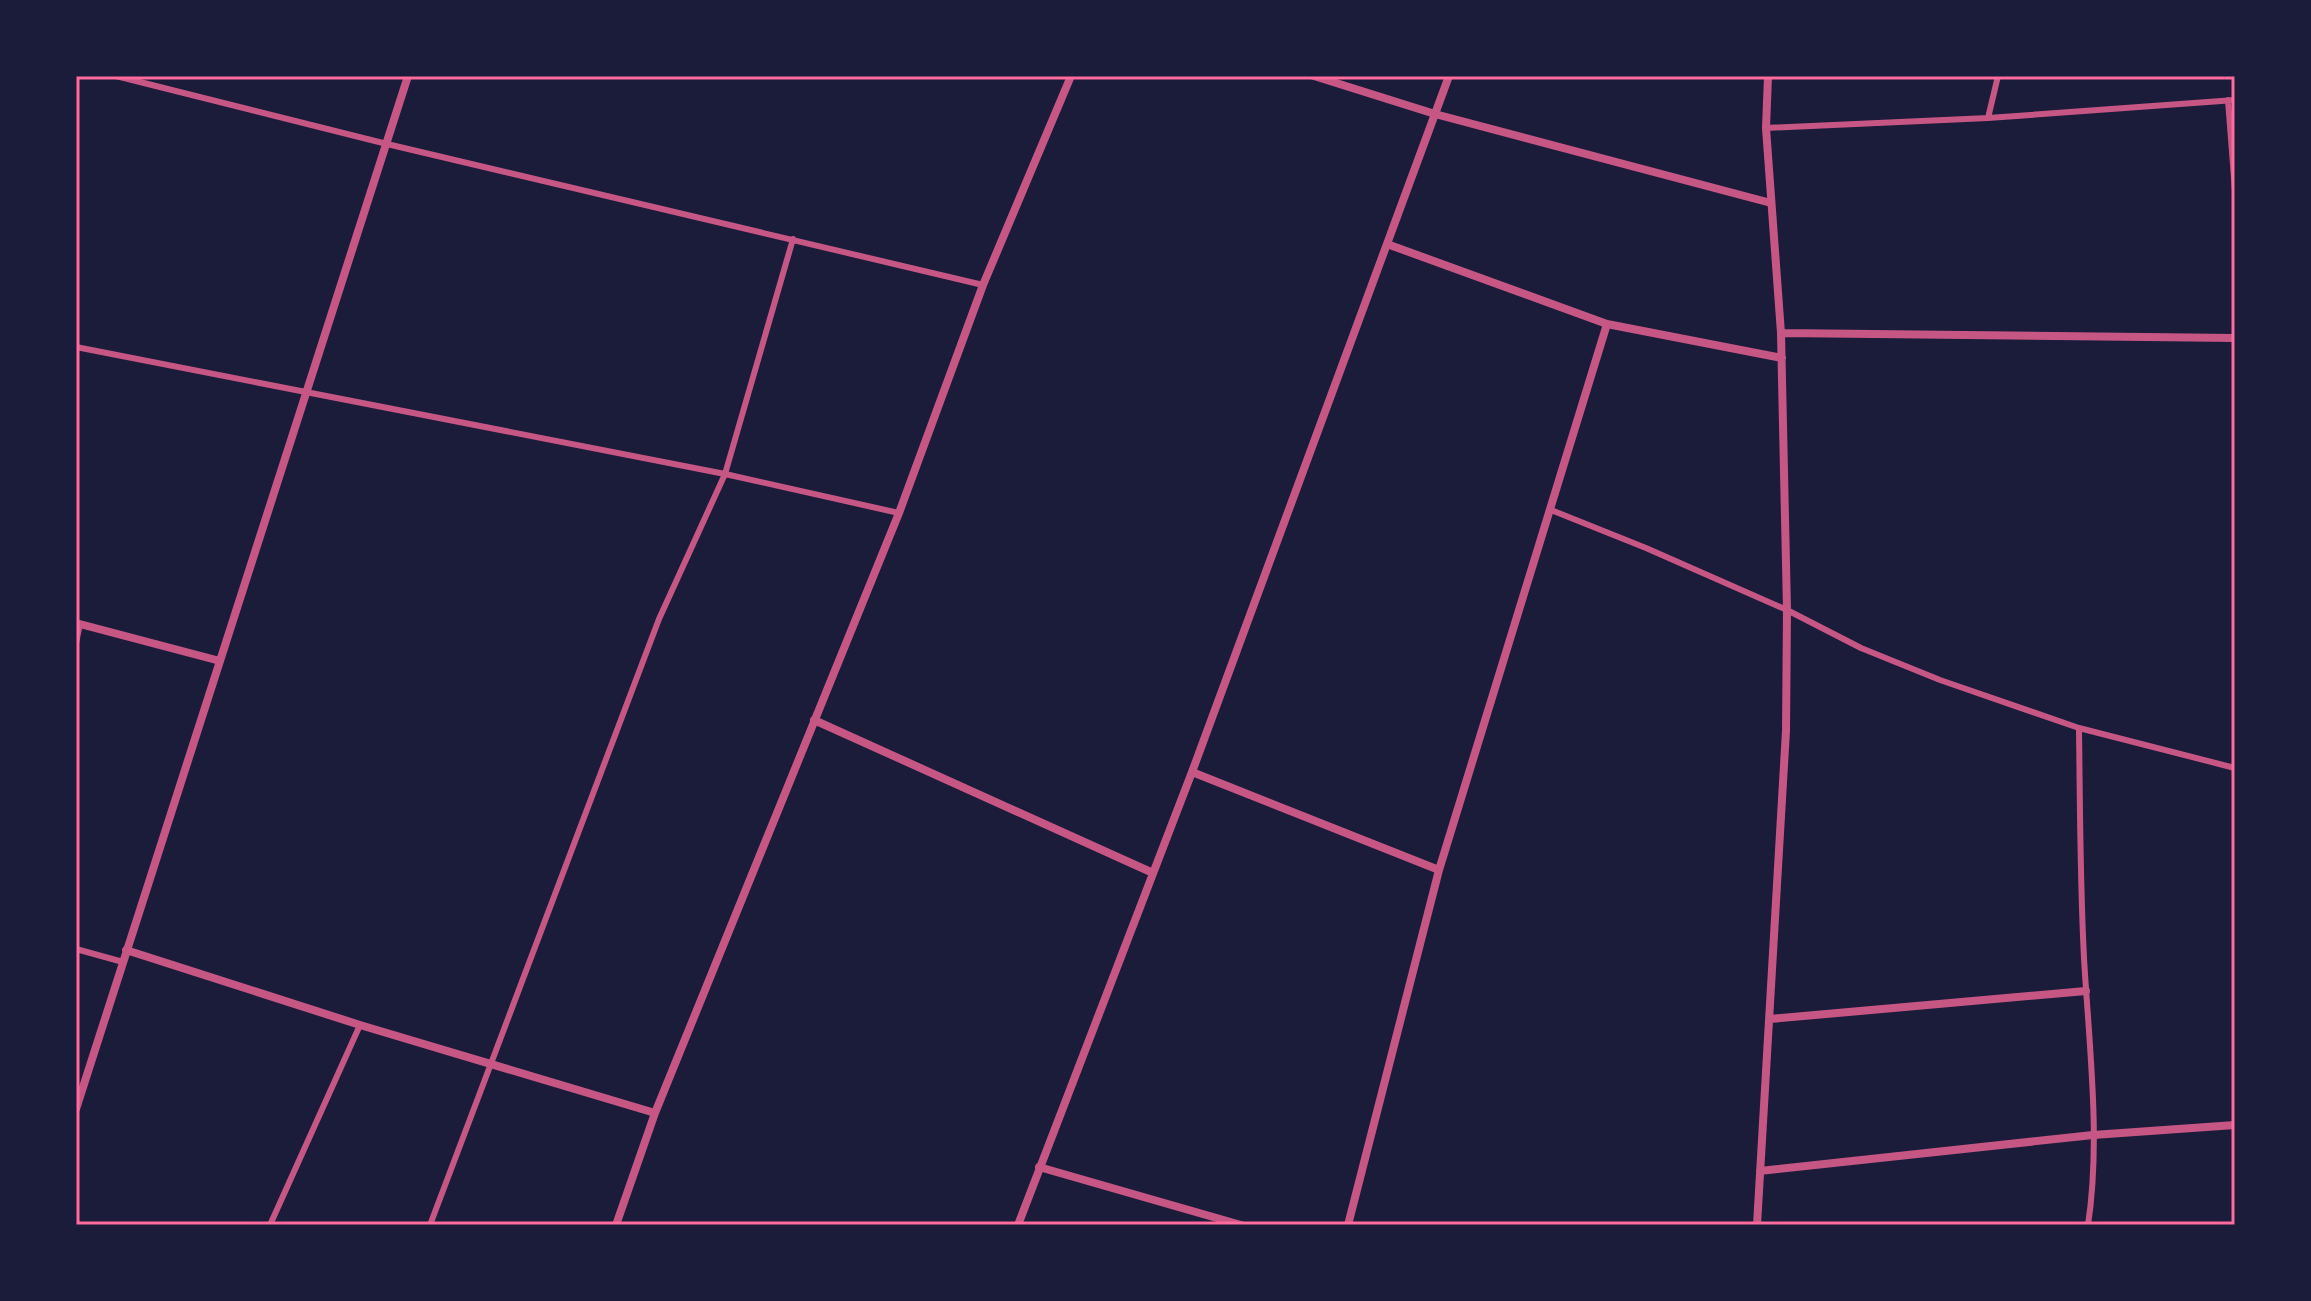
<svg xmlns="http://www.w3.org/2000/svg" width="2311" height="1301" viewBox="0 0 2311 1301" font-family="'Work Sans',sans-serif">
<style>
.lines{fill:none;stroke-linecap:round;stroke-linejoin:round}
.service{stroke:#c65784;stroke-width:6}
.minor{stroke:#c65784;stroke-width:8}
.neatline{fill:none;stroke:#ff6b9d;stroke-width:3}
</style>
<rect width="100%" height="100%" fill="#1b1b3a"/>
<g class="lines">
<path class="service" d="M 116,76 L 387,144 L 983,285
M 2228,100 L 2235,191
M 1988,118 L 1998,76
M 1766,128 L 1988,118 L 2235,100
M 76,347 L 725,474 L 899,513
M 1551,510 L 1646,548 L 1787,610 L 1861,648 L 1940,680 L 2079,728 L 2235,768
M 76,643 L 80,624
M 2079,728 C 2080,804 2080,882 2084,958 C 2089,1045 2101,1140 2088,1225
M 76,949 L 123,962
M 270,1225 L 360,1025
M 430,1225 L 659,619 L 725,474 L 793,239"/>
<path class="minor" d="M 1314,76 L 1435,114 L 1771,203
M 1387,244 L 1607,324 L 1782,358
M 1781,333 L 2235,338
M 76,623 L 220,661
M 814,720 L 1153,873
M 1192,772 L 1439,870
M 126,950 L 360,1025 L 655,1113
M 1770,1019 L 2086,991
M 76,1109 L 408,76
M 1039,1167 L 1241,1225
M 1760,1171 L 2093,1135 L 2235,1125
M 616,1225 L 655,1113 L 899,513 L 983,285 L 1071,76
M 1018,1225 L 1192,772 L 1449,76
M 1348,1225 L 1439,870 L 1607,324
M 1757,1225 L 1786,731 L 1787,610 L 1781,333 L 1766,128 L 1768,76"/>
</g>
<rect width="2311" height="1301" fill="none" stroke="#1b1b3a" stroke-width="156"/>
<rect x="78" y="78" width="2155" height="1145" class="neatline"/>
</svg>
